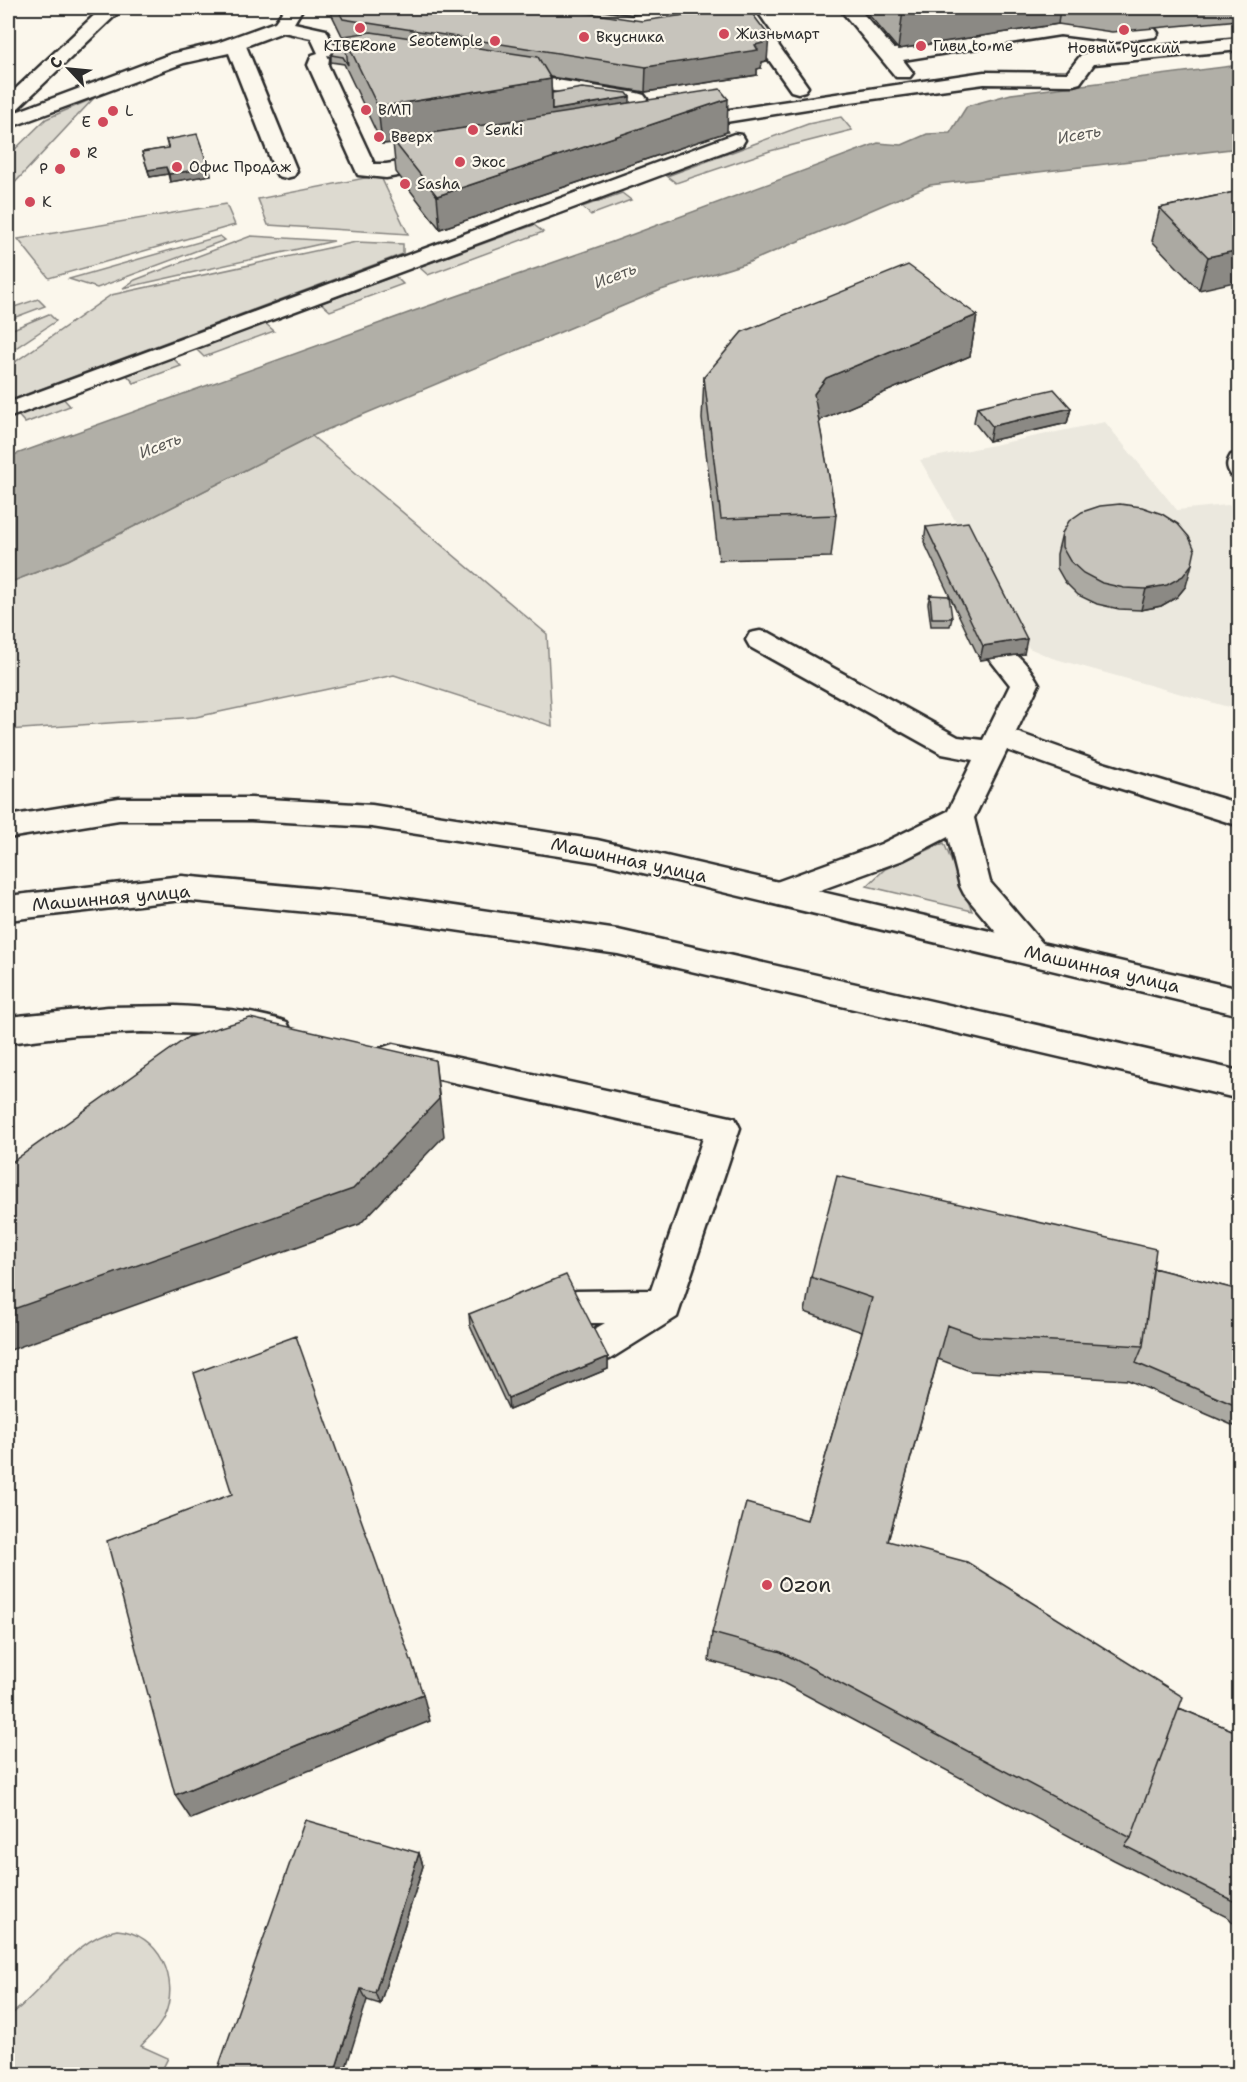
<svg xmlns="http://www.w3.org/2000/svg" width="1247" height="2082" viewBox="0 0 1247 2082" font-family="'Shantell Sans',sans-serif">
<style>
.built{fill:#ebe8de}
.green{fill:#dddad0;stroke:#84827e;stroke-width:1.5}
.water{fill:#b1afa7;stroke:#7b7a75;stroke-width:1.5}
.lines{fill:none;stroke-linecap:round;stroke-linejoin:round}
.minor-casing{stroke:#2b2b2b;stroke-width:5}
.major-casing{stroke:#2b2b2b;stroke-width:5}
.minor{fill:#fbf7ec;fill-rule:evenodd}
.major{fill:#fbf7ec;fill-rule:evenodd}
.wall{fill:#aba9a2;stroke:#2b2b2b;stroke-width:1.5}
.shaded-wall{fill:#8b8984;stroke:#2b2b2b;stroke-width:1.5}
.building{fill:#c7c4bc;stroke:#2b2b2b;stroke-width:1.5}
.poi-dot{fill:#d1495b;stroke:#fbf7ec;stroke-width:2}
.labels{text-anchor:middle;stroke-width:4.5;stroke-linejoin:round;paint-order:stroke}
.far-poi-label{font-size:15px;fill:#2b2b2b;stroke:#fbf7ec;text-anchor:start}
.far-water-label{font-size:16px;font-style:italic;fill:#5a5956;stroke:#fbf7ec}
.street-label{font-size:18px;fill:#2b2b2b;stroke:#fbf7ec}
.near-poi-label{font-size:21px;fill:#2b2b2b;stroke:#fbf7ec;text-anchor:start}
</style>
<rect width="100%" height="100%" fill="#fbf7ec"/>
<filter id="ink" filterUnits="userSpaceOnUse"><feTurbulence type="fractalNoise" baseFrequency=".0167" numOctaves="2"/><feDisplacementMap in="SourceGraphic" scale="12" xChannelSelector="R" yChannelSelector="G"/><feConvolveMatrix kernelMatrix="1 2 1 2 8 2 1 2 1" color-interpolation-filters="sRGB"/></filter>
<g filter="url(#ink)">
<path class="built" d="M 1105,422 L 1177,510 L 1227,505 L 1239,507 L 1239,710 L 1052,658 L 1029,648 L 920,460 Z"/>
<path class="green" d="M 94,98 L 8,190 L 8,156 L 46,119 Z
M 841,117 L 852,130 L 770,151 L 676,183 L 667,176 L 808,124 Z
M 380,175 L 408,234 L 268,225 L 258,199 Z
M 622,193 L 631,200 L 591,215 L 582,207 Z
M 226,204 L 235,225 L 49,278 L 18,239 Z
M 534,225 L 543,232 L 428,275 L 419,267 Z
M 220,236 L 225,240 L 97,288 L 69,279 Z
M 251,236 L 334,241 L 123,288 L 135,280 Z
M 356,242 L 403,244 L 403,254 L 8,401 L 8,367 L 111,295 Z
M 395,276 L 403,284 L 330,311 L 321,303 Z
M 38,299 L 45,306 L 8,320 L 8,309 Z
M 49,314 L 56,321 L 8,353 L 8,331 Z
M 265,323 L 274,331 L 204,357 L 196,349 Z
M 172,357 L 181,366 L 134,383 L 126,374 Z
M 63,398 L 70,406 L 25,423 L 17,414 Z
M 312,436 L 547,634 L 552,726 L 394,675 L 196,717 L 8,730 L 8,583 L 68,560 Z
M 944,843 L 972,911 L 867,886 L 885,869 Z
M 117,1930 C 159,1933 181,1980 164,2017 C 159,2029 149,2037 141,2046 L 168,2058 L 160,2074 L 8,2074 L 8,2017 C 45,1991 73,1938 117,1930 Z"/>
<path class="water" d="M 1239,65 L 1239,148 L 930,185 L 747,263 L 661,290 L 312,436 L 68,560 L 8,583 L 8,457 L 411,312 L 612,242 L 878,143 L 902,145 L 927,134 L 950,133 L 967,106 L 1011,94 Z"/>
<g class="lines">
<g class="minor-casing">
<path id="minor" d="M 285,8 L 303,8 L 294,23 L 326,30 L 333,44 L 362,50 L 365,54 L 362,58 L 355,60 L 327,55 L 329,59 L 328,65 L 374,164 L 386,164 L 439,156 L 447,157 L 450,162 L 447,167 L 386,178 L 358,175 L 308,65 L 312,55 L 318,53 L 311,38 L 283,32 L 246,46 L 297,171 L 294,176 L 286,178 L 278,176 L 275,171 L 229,53 L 184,63 L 8,128 L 8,115 L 171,54 L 217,43 L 275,22 Z
M 531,8 L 576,8 L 631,16 L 691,8 L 752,8 L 808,87 L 805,91 L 798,93 L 791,91 L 735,12 L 631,28 L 541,14 L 534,12 Z
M 839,8 L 858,8 L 894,49 L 1060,23 L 1116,30 L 1148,27 L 1155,29 L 1158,33 L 1155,37 L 1116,42 L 1060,35 L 903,60 L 913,73 L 910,77 L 896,77 Z
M 1240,38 L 1240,50 L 1094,64 L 1080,83 L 1073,85 L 984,84 L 851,102 L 682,129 L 675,127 L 671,123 L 675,119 L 682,117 L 984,72 L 1067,73 L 1081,55 L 1088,53 Z
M 507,72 L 637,93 L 644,95 L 647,99 L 644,103 L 637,105 L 500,82 L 497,78 L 500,74 Z
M 734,134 L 742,135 L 745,140 L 742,145 L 8,418 L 8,403 Z
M 1240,453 L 1240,477 L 1231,475 C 1226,467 1226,463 1231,455 Z
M 760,631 L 770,633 L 958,737 L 983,740 L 1010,685 L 988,657 L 992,650 C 1014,644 1029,666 1039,684 L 1016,732 L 1100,762 L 1240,804 L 1240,826 L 1080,776 L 1007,750 L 974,818 L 990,882 L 1043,944 L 1048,953 L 1043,962 L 1032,965 L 1021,962 L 964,894 L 960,886 L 948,837 L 903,860 L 790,901 L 779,905 L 768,901 L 763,893 L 768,885 L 881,844 L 948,811 L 973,760 L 942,754 L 750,647 L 746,640 L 750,633 Z
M 175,1006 C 213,1008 251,1010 287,1022 L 291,1031 L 287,1040 L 275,1044 L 209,1034 L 142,1032 L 75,1035 L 8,1043 L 8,1017 L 108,1007 Z
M 393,1044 L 735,1118 L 740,1128 L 677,1317 L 610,1359 L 597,1364 L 584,1359 L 579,1347 L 584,1335 L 605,1323 L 576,1323 L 563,1318 L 558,1307 L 563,1296 L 576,1291 L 651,1290 L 703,1138 L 381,1066 L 376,1057 L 381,1048 Z"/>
</g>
<g class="major-casing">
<path id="major" d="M 102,8 L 123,8 L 15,111 L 8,113 L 8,96 Z
M 119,798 L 251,798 L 372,805 L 597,840 L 1240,989 L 1240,1015 L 597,862 L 372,827 L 251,820 L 119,820 L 8,838 L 8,816 Z
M 182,876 L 373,894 L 618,930 L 1240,1071 L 1240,1099 L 618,954 L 373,918 L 182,900 L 8,920 L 8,896 Z"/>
</g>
<use href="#minor" class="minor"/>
<use href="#major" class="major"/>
</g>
<path class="wall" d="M 330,8 L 554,8 L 767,61 L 762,62 L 761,68 L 757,69 L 757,75 L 645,92 L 550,77 L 552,93 L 630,103 L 727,132 L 440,229 L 396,172 L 393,143 L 382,144 L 344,64 L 331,62 L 331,55 L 346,49 L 345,42 L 330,11 Z
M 863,8 L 1239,8 L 1239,20 L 1112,32 L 1058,24 L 898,49 Z
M 166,140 L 209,168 L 211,175 L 170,182 L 168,174 L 150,177 L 142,152 L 168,148 Z
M 1239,191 L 1199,290 L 1152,241 L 1160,208 Z
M 977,315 L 970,356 L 822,419 L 819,423 L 836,515 L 831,557 L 719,560 L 702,419 L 704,377 Z
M 977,407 L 1071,408 L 1067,423 L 989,441 L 974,422 Z
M 926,527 L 1024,654 L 980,660 L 924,542 Z
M 1062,533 L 1186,586 L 1177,597 L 1161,606 L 1141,610 L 1119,609 L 1097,604 L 1078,595 L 1065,582 L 1057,568 L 1057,554 Z
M 930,595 L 952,618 L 950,626 L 931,626 L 928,603 Z
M 1153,1268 L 1239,1290 L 1239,1428 L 1128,1380 L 970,1371 L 938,1359 L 888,1541 L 1179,1708 L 1239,1733 L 1239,1929 L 1229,1918 L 1114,1860 L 776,1679 L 709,1661 L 712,1633 L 807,1520 L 862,1332 L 805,1312 L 811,1277 Z
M 469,1314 L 608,1357 L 608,1369 L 509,1410 L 470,1326 Z
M 419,1853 L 423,1866 L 380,2004 L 367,2000 L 216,2074 Z"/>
<path class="shaded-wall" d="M 919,8 L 1060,8 L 1058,24 L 898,49 L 903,10 Z
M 769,36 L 767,61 L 762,62 L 761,68 L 757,69 L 757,75 L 645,92 L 646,67 L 755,45 L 759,37 Z
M 551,79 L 552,110 L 630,97 L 630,104 L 392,139 L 393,143 L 382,144 L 378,107 Z
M 728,99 L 727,132 L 440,229 L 437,196 Z
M 166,167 L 168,174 L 150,177 L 148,170 Z
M 209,168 L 211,175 L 170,182 L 169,174 Z
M 1239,250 L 1239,281 L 1199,290 L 1208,257 Z
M 977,315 L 970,356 L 822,419 L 810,435 L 814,394 L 826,378 Z
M 1071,408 L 1067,423 L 989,441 L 992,426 Z
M 1192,564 L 1186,586 L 1177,597 L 1161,606 L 1141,610 L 1146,589 Z
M 1027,639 L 1024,654 L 980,660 L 983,646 Z
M 435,1060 L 444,1136 L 360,1224 L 8,1351 L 8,1311 Z
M 608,1357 L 608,1369 L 509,1410 L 508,1398 Z
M 423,1694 L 430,1721 L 191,1819 L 175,1795 Z
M 419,1853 L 423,1866 L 380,2004 L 375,1993 Z
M 361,1989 L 367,2000 L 344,2074 L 334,2074 Z"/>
<path class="building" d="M 337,8 L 554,8 L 642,21 L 735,8 L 748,8 L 769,36 L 759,37 L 763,43 L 755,45 L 758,50 L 646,67 L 343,19 Z
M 901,8 L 919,8 L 903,10 Z
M 371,32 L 538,57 L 551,79 L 378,107 L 344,36 Z
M 336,48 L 346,49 L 348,65 L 343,57 L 331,55 Z
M 582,88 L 627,93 L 630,97 L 552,110 L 552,93 Z
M 720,89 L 728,99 L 437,196 L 392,139 Z
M 197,134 L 209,168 L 169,174 L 166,167 L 148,170 L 142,152 L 169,148 L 166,140 Z
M 1239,191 L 1239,250 L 1208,257 L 1160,208 Z
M 908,265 L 977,315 L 826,378 L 814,394 L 836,515 L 721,519 L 704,377 L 742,332 Z
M 1054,389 L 1071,408 L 992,426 L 977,407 Z
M 1120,504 L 1142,507 L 1162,514 L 1178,524 L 1189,537 L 1195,550 L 1192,564 L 1183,576 L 1167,585 L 1146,589 L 1124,588 L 1102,583 L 1083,573 L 1070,561 L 1062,547 L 1062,533 L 1069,521 L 1082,512 L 1100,506 Z
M 968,522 L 1027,639 L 983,646 L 926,527 Z
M 930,595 L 949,596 L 952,618 L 932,618 Z
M 250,1018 L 435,1060 L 439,1099 L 353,1189 L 8,1311 L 8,1165 L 188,1037 Z
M 837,1176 L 1156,1249 L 1143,1346 L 981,1337 L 947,1325 L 888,1541 L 967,1562 L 1183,1697 L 1131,1838 L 781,1652 L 712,1633 L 746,1503 L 807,1520 L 872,1298 L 811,1277 Z
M 1153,1268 L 1239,1290 L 1239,1407 L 1136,1363 L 1143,1346 Z
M 566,1275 L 608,1357 L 508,1398 L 469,1314 Z
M 296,1336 L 423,1694 L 175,1795 L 107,1541 L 232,1494 L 194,1373 Z
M 1179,1708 L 1239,1733 L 1239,1904 L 1125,1846 L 1131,1838 Z
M 305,1820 L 419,1853 L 375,1993 L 361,1989 L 334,2074 L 216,2074 Z"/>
</g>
<g class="poi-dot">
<circle cx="360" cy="28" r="6"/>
<circle cx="1124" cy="30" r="6"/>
<circle cx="724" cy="34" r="6"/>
<circle cx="584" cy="37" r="6"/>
<circle cx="495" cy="41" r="6"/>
<circle cx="921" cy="46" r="6"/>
<circle cx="366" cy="110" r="6"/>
<circle cx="113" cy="111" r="6"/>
<circle cx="103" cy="122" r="6"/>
<circle cx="473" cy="130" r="6"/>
<circle cx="379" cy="137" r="6"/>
<circle cx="75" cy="153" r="6"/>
<circle cx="460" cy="162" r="6"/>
<circle cx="177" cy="167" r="6"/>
<circle cx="60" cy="169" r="6"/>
<circle cx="405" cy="184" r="6"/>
<circle cx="30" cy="202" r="6"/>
<circle cx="767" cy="1585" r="6"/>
</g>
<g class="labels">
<g class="far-poi-label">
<text x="736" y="39">Жизньмарт</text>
<text x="596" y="42">Вкусника</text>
<text x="483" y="46" text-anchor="end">Seotemple</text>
<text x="360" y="51" text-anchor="middle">KIBERone</text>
<text x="933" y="51">Гиви to me</text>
<text x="1124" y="53" text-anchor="middle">Новый Русский</text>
<text x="378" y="115">ВМП</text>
<text x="125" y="116">L</text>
<text x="91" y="127" text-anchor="end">E</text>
<text x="485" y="135">Senki</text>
<text x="391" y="142">Вверх</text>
<text x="87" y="158">R</text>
<text x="472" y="167">Экос</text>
<text x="189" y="172">Офис Продаж</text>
<text x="48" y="174" text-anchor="end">P</text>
<text x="417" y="189">Sasha</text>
<text x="42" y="207">K</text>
</g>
<g class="far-water-label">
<text transform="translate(1079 134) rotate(-10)" y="6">Исеть</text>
<text transform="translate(615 275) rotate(-21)" y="6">Исеть</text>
<text transform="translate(160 445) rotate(-21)" y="6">Исеть</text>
</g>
<g class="street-label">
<text transform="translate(629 860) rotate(12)" y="6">Машинная улица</text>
<text transform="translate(111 898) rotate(-5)" y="6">Машинная улица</text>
<text transform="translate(1102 969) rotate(13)" y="6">Машинная улица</text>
</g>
<g class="near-poi-label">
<text x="779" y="1592">Ozon</text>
</g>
</g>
<rect width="1247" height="2082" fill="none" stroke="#fbf7ec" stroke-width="30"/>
<rect x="15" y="15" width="1217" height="2052" fill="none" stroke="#2b2b2b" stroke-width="2" filter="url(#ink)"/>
<g transform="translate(69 69) rotate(296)" stroke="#fbf7ec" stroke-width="4.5" paint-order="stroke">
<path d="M0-4.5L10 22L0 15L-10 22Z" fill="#2b2b2b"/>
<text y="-9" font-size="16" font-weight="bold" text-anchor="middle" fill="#2b2b2b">С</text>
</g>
</svg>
